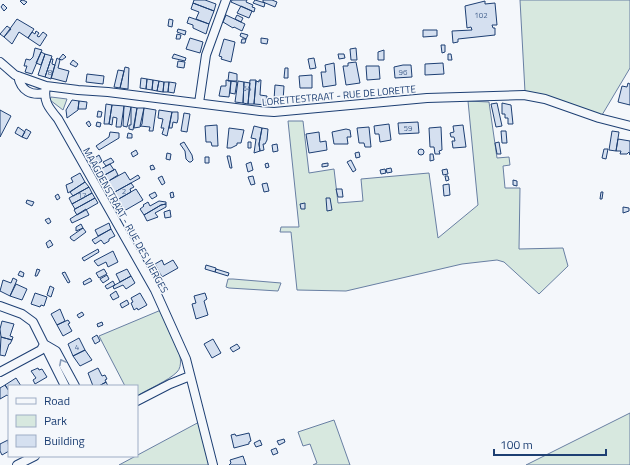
<svg xmlns="http://www.w3.org/2000/svg" width="630" height="465" viewBox="0 0 630 465" font-family="'Titillium Web',sans-serif">
<style>
.green{fill:#d7e8df;stroke:#687fa3}
.building{fill:#d5e0f0;stroke:#1d3f73}
.lines{fill:none;stroke-linecap:round;stroke-linejoin:round}
.minor-casing{stroke:#1d3f73;stroke-width:10}
.minor{stroke:#f4f7fb;stroke-width:8}
.oneway{stroke:#889bb7}
.labels{text-anchor:middle;stroke-width:3;stroke-linejoin:round;paint-order:stroke}
.number-label{font-size:8px;fill:#4b6792}
.street-label{font-size:10px;fill:#1d3f73;stroke:#f4f7fb}
</style>
<rect width="100%" height="100%" fill="#f4f7fb"/>
<path class="green" d="M 520,0 L 630,0 L 630,68 L 602,115 L 525,92 Z
M 51,97 L 67,99 L 63,110 L 50,100 Z
M 468,101 L 489,102 L 497,158 L 509,157 L 510,165 L 503,166 L 505,188 L 520,188 L 519,249 L 563,248 L 568,266 L 539,294 L 504,262 L 497,260 L 462,264 L 346,291 L 297,290 L 291,232 L 280,232 L 281,227 L 299,227 L 288,121 L 303,121 L 309,173 L 334,169 L 338,203 L 363,201 L 361,179 L 429,173 L 438,238 L 478,205 Z
M 228,279 L 233,279 L 281,283 L 278,291 L 229,288 L 226,287 Z
M 161,310 C 167,324 189,360 177,372 C 168,381 148,389 137,396 L 137,386 L 125,386 L 99,336 Z
M 630,413 L 630,465 L 526,465 Z
M 334,420 L 350,465 L 313,465 L 317,463 L 310,444 L 303,446 L 298,432 Z
M 201,421 L 209,465 L 119,465 Z"/>
<path class="building" d="M 23,0 L 27,2 L 24,5 L 20,1 Z
M 194,0 L 205,0 L 216,4 L 214,11 L 193,3 Z
M 232,0 L 247,0 L 246,2 L 253,5 L 252,7 L 255,8 L 254,12 L 231,2 Z
M 255,0 L 265,3 L 264,7 L 253,3 Z
M 263,0 L 272,0 L 277,2 L 275,7 L 263,2 Z
M 485,1 L 485,4 L 495,3 L 497,25 L 492,25 L 493,28 L 495,28 L 495,35 L 458,39 L 458,42 L 453,43 L 452,31 L 472,30 L 471,27 L 467,28 L 465,6 Z
M 193,3 L 214,11 L 209,24 L 196,19 L 199,12 L 191,9 Z
M 3,4 L 7,8 L 4,11 L 1,7 Z
M 241,6 L 252,11 L 249,18 L 237,13 Z
M 226,15 L 245,24 L 242,31 L 234,27 L 233,28 L 223,22 Z
M 237,15 L 243,18 L 241,22 L 235,19 Z
M 189,17 L 209,24 L 206,34 L 193,28 L 193,25 L 187,23 Z
M 17,19 L 34,29 L 28,38 L 19,32 L 12,44 L 4,37 Z
M 169,19 L 173,20 L 172,27 L 168,26 Z
M 7,26 L 11,29 L 4,37 L 0,34 Z
M 178,29 L 186,31 L 185,35 L 177,32 Z
M 423,30 L 437,30 L 437,36 L 423,37 Z
M 36,31 L 39,33 L 37,36 L 39,37 L 43,32 L 47,35 L 40,46 L 28,38 L 32,32 L 35,34 Z
M 241,33 L 248,35 L 246,39 L 240,36 Z
M 177,34 L 181,35 L 180,39 L 176,39 Z
M 190,38 L 203,42 L 200,53 L 186,49 Z
M 261,38 L 268,39 L 267,44 L 261,43 Z
M 224,39 L 235,42 L 231,62 L 221,59 L 222,57 L 219,56 Z
M 242,39 L 246,39 L 245,43 L 241,43 Z
M 441,45 L 445,45 L 445,52 L 442,53 Z
M 35,48 L 42,50 L 32,74 L 25,72 L 27,66 L 24,66 L 26,59 L 30,60 L 33,57 Z
M 356,48 L 357,60 L 351,60 L 350,49 Z
M 384,50 L 384,60 L 378,60 L 378,52 Z
M 41,52 L 45,54 L 41,65 L 36,63 Z
M 45,54 L 52,56 L 45,77 L 38,75 Z
M 63,54 L 66,57 L 62,60 L 59,59 Z
M 174,54 L 186,58 L 185,61 L 172,58 Z
M 338,54 L 344,54 L 345,58 L 339,59 Z
M 448,54 L 451,54 L 452,60 L 448,60 Z
M 57,58 L 60,60 L 58,68 L 69,71 L 66,82 L 51,78 Z
M 314,58 L 316,68 L 310,69 L 308,59 Z
M 51,59 L 53,59 L 52,64 L 55,65 L 51,79 L 45,77 Z
M 73,60 L 78,64 L 76,67 L 70,64 Z
M 178,61 L 185,62 L 184,68 L 177,67 Z
M 356,62 L 360,83 L 346,85 L 343,66 L 348,66 L 348,63 Z
M 334,63 L 336,85 L 323,87 L 321,72 L 326,72 L 325,65 Z
M 443,63 L 444,74 L 425,75 L 425,64 Z
M 403,65 L 411,65 L 412,77 L 395,78 L 394,67 Z
M 366,66 L 379,66 L 380,79 L 367,80 Z
M 125,67 L 129,68 L 128,89 L 120,88 Z
M 285,68 L 288,68 L 288,78 L 284,78 Z
M 118,70 L 124,71 L 120,88 L 114,87 Z
M 229,72 L 237,74 L 237,81 L 228,81 Z
M 87,74 L 104,76 L 103,84 L 86,82 Z
M 312,75 L 312,88 L 300,88 L 299,76 Z
M 141,78 L 147,79 L 146,89 L 140,88 Z
M 147,79 L 153,80 L 152,90 L 146,89 Z
M 153,80 L 159,81 L 157,91 L 152,90 Z
M 226,80 L 231,81 L 229,97 L 219,96 L 221,86 L 226,86 Z
M 250,80 L 256,80 L 254,104 L 248,104 Z
M 259,80 L 261,80 L 260,95 L 267,96 L 266,105 L 254,104 L 256,81 L 259,82 Z
M 159,81 L 164,82 L 163,92 L 157,91 Z
M 231,81 L 237,82 L 235,94 L 230,93 Z
M 238,81 L 244,82 L 243,103 L 235,102 Z
M 164,82 L 169,82 L 168,92 L 163,92 Z
M 169,82 L 176,83 L 174,93 L 168,92 Z
M 244,82 L 250,83 L 248,104 L 243,103 Z
M 628,83 L 630,84 L 630,105 L 618,102 L 622,86 L 627,87 Z
M 275,85 L 284,86 L 283,101 L 274,100 Z
M 72,100 L 79,101 L 78,110 L 67,118 L 66,110 Z
M 79,101 L 87,102 L 86,109 L 78,109 Z
M 497,103 L 502,126 L 496,127 L 491,104 Z
M 502,103 L 511,105 L 513,124 L 508,124 L 508,118 L 505,118 L 505,114 L 502,114 Z
M 106,104 L 112,105 L 109,124 L 104,124 Z
M 112,105 L 124,106 L 121,127 L 116,127 L 117,118 L 113,117 L 112,125 L 109,124 Z
M 124,106 L 131,107 L 127,127 L 123,126 Z
M 131,107 L 137,108 L 133,130 L 129,129 L 129,125 L 131,125 Z
M 137,108 L 144,108 L 142,124 L 140,127 L 134,128 Z
M 144,108 L 156,110 L 153,131 L 149,131 L 150,127 L 140,126 Z
M 0,110 L 11,116 L 0,137 Z
M 159,110 L 172,112 L 167,136 L 162,134 L 164,128 L 161,128 L 163,119 L 158,118 Z
M 98,111 L 102,112 L 101,117 L 97,117 Z
M 172,112 L 178,112 L 178,119 L 177,123 L 173,122 L 172,128 L 169,128 Z
M 184,113 L 190,114 L 187,132 L 181,131 Z
M 89,121 L 91,125 L 89,127 L 86,123 Z
M 97,122 L 101,123 L 100,127 L 96,126 Z
M 418,122 L 419,133 L 399,134 L 398,123 Z
M 389,124 L 391,140 L 380,142 L 379,134 L 375,134 L 374,126 Z
M 217,125 L 218,146 L 212,146 L 211,142 L 206,142 L 205,126 Z
M 463,125 L 466,147 L 453,148 L 452,141 L 455,141 L 454,137 L 451,137 L 450,133 L 454,132 L 453,126 Z
M 254,126 L 262,128 L 259,144 L 260,151 L 254,153 L 256,139 L 251,138 Z
M 18,127 L 25,132 L 22,137 L 15,133 Z
M 369,127 L 371,147 L 365,147 L 364,143 L 359,143 L 357,128 Z
M 441,127 L 442,150 L 439,151 L 440,154 L 435,154 L 434,147 L 430,147 L 429,128 Z
M 229,128 L 244,130 L 241,143 L 237,143 L 237,145 L 231,148 L 227,148 Z
M 262,128 L 268,129 L 267,140 L 265,144 L 263,144 L 264,150 L 260,151 L 259,144 Z
M 26,129 L 31,132 L 27,139 L 22,137 Z
M 346,129 L 350,130 L 351,137 L 347,137 L 348,144 L 334,144 L 332,132 Z
M 501,131 L 506,131 L 507,143 L 502,143 Z
M 612,131 L 619,132 L 616,151 L 609,150 Z
M 110,132 L 119,133 L 119,138 L 99,150 L 96,146 L 109,137 Z
M 319,132 L 320,142 L 326,141 L 327,150 L 309,153 L 306,134 Z
M 128,133 L 132,134 L 132,138 L 127,138 Z
M 618,139 L 630,141 L 630,155 L 629,152 L 627,154 L 620,154 L 621,151 L 616,151 Z
M 184,142 L 192,155 L 193,160 L 191,162 L 189,162 L 186,159 L 185,151 L 180,144 Z
M 248,142 L 251,142 L 251,148 L 248,148 Z
M 499,142 L 501,154 L 497,154 L 495,143 Z
M 277,144 L 278,151 L 273,152 L 272,145 Z
M 604,149 L 608,149 L 606,159 L 602,158 Z
M418 152a3 3 0 1 1 6 0a3 3 0 1 1-6 0Z
M 136,150 L 138,154 L 133,157 L 131,153 Z
M 359,152 L 360,157 L 356,158 L 355,153 Z
M 167,153 L 171,154 L 170,160 L 166,159 Z
M 430,154 L 433,154 L 434,160 L 430,161 Z
M 99,155 L 102,161 L 96,165 L 93,159 Z
M 227,156 L 230,156 L 232,168 L 230,168 Z
M 205,157 L 209,157 L 209,163 L 205,163 Z
M 111,158 L 114,162 L 106,166 L 103,162 Z
M 351,160 L 356,170 L 353,172 L 347,162 Z
M 251,162 L 253,170 L 248,172 L 246,164 Z
M 268,163 L 269,167 L 266,168 L 265,164 Z
M 328,163 L 328,166 L 322,167 L 322,164 Z
M 110,164 L 114,170 L 103,176 L 99,170 Z
M 153,165 L 155,169 L 151,170 L 150,166 Z
M 391,168 L 392,172 L 387,173 L 386,169 Z
M 115,169 L 118,175 L 107,182 L 103,176 Z
M 385,169 L 386,173 L 381,174 L 380,170 Z
M 447,169 L 448,174 L 443,175 L 442,170 Z
M 125,172 L 130,180 L 138,175 L 140,178 L 113,193 L 107,182 Z
M 80,173 L 85,182 L 68,193 L 66,185 L 73,182 L 71,178 Z
M 162,176 L 165,183 L 162,185 L 158,178 Z
M 253,176 L 255,184 L 251,185 L 248,177 Z
M 445,176 L 448,176 L 449,180 L 446,181 Z
M 513,180 L 517,181 L 517,186 L 513,185 Z
M 85,182 L 89,187 L 73,196 L 70,192 Z
M 131,183 L 134,187 L 130,189 L 131,192 L 117,200 L 113,193 Z
M 267,183 L 269,191 L 264,192 L 262,184 Z
M 449,184 L 450,195 L 444,196 L 443,185 Z
M 89,187 L 92,193 L 72,204 L 69,198 Z
M 136,189 L 143,200 L 124,211 L 117,200 Z
M 336,189 L 342,189 L 343,197 L 338,197 Z
M 155,192 L 157,196 L 152,199 L 149,195 Z
M 173,192 L 174,197 L 171,198 L 170,193 Z
M 601,192 L 603,192 L 602,199 L 600,199 Z
M 92,193 L 95,198 L 75,209 L 72,204 Z
M 58,194 L 60,198 L 57,200 L 55,196 Z
M 95,198 L 98,203 L 77,215 L 74,210 L 75,209 Z
M 326,198 L 330,198 L 332,210 L 327,211 Z
M 27,200 L 34,202 L 32,206 L 26,203 Z
M 159,201 L 166,202 L 166,204 L 161,205 L 144,215 L 140,209 L 144,206 L 143,205 L 148,202 L 150,206 Z
M 305,203 L 305,209 L 301,209 L 300,204 Z
M 166,204 L 166,207 L 155,213 L 158,217 L 147,221 L 144,215 L 161,205 Z
M 623,207 L 629,208 L 629,211 L 623,213 Z
M 86,209 L 89,215 L 72,223 L 70,219 Z
M 170,210 L 171,217 L 165,218 L 164,212 Z
M 49,218 L 51,222 L 48,224 L 45,220 Z
M 109,223 L 111,229 L 98,236 L 95,230 Z
M 81,224 L 83,228 L 76,231 L 76,227 Z
M 83,228 L 86,232 L 74,241 L 71,239 L 70,237 Z
M 111,229 L 115,236 L 109,239 L 109,241 L 104,244 L 101,240 L 95,244 L 92,240 Z
M 50,240 L 53,245 L 48,248 L 46,243 Z
M 98,249 L 99,252 L 84,261 L 82,258 Z
M 113,251 L 118,262 L 108,267 L 106,262 L 98,266 L 94,261 Z
M 162,260 L 164,265 L 173,260 L 178,268 L 162,277 L 155,264 Z
M 206,265 L 216,268 L 215,272 L 205,269 Z
M 37,269 L 40,270 L 37,276 L 35,276 Z
M 104,269 L 107,274 L 99,278 L 96,273 Z
M 127,269 L 131,276 L 120,282 L 116,274 Z
M 216,269 L 229,273 L 228,276 L 215,272 Z
M 20,271 L 24,273 L 23,277 L 18,275 Z
M 65,272 L 70,282 L 68,283 L 62,273 Z
M 107,275 L 109,279 L 103,283 L 100,279 Z
M 131,276 L 135,283 L 126,289 L 123,285 L 114,289 L 113,286 Z
M 13,278 L 17,280 L 10,296 L 0,291 L 3,280 L 11,283 Z
M 90,278 L 92,281 L 84,285 L 83,282 Z
M 113,281 L 115,285 L 107,289 L 105,286 Z
M 16,284 L 27,289 L 22,300 L 10,296 Z
M 50,286 L 54,288 L 51,297 L 47,295 Z
M 116,291 L 119,297 L 113,300 L 110,295 Z
M 35,293 L 47,297 L 44,306 L 41,305 L 40,307 L 31,304 Z
M 140,293 L 147,305 L 138,310 L 137,308 L 134,310 L 131,303 L 133,302 L 131,298 Z
M 205,293 L 207,299 L 204,301 L 208,315 L 196,319 L 192,304 L 196,303 L 194,296 Z
M 127,300 L 129,304 L 122,308 L 120,304 Z
M 60,309 L 65,321 L 57,325 L 51,314 Z
M 82,312 L 84,315 L 79,318 L 77,315 Z
M 68,320 L 70,323 L 68,324 L 72,331 L 63,336 L 57,325 Z
M 2,321 L 14,324 L 10,336 L 13,337 L 12,340 L 1,337 L 0,329 Z
M 102,322 L 103,325 L 98,327 L 97,324 Z
M 97,335 L 100,341 L 95,344 L 92,338 Z
M 1,337 L 12,340 L 10,344 L 9,344 L 5,356 L 0,355 Z
M 79,338 L 85,350 L 73,356 L 68,344 Z
M 213,339 L 221,353 L 212,358 L 204,344 Z
M 237,344 L 240,348 L 233,352 L 230,348 Z
M 85,350 L 92,360 L 80,366 L 73,356 Z
M 38,368 L 39,370 L 42,369 L 47,377 L 35,384 L 33,380 L 36,378 L 31,371 Z
M 98,368 L 102,376 L 105,375 L 107,379 L 105,380 L 106,382 L 99,386 L 93,386 L 88,373 Z
M 16,378 L 21,386 L 9,386 L 9,391 L 5,385 Z
M 106,382 L 108,386 L 99,386 Z
M 5,385 L 9,391 L 9,397 L 7,395 L 0,399 L 0,388 Z
M 249,433 L 251,441 L 249,442 L 249,444 L 234,448 L 231,435 L 235,434 L 236,436 Z
M 284,439 L 285,442 L 279,445 L 277,441 Z
M 8,440 L 9,451 L 2,455 L 0,451 L 0,444 Z
M 260,440 L 262,445 L 256,447 L 254,443 Z
M 276,448 L 278,453 L 273,455 L 271,450 Z
M 243,456 L 246,465 L 229,465 L 231,463 L 230,460 Z"/>
<g class="lines">
<g class="minor-casing">
<path id="minor" d="M 0,62 L 15,75 L 46,86 L 78,90 L 108,92 L 260,111 L 274,112 L 427,98 L 524,95 L 545,99 L 599,118 L 630,126
M 18,76 C 21,91 31,96 45,93
M 46,86 C 43,101 48,107 58,119 L 155,290 L 186,359 L 213,465
M 199,103 L 206,55 L 226,0
M 0,306 L 22,314 L 33,322 L 65,386
M 44,344 L 56,351 L 75,386
M 0,372 L 41,350 L 44,344
M 137,401 L 170,384 L 190,376
M 17,465 L 35,456"/>
</g>
<use href="#minor" class="minor"/>
</g>
<defs><path id="oneway-chevron" d="M-2-3.5L2.5 0L-2 3.5" fill="none" stroke-width="1.6" stroke-linecap="round" stroke-linejoin="round"/></defs>
<use class="oneway" href="#oneway-chevron" transform="translate(62 362) rotate(-118)"/>
<g class="labels">
<g class="number-label">
<text x="481" y="18">102</text>
<text x="50" y="75">8</text>
<text x="403" y="75">96</text>
<text x="247" y="91">54</text>
<text x="408" y="131">59</text>
<text x="124" y="194">2</text>
<text x="82" y="198">17</text>
<text x="77" y="350">4</text>
</g>
<g class="street-label">
<text transform="translate(339 95) rotate(-5)" y="4">LORETTESTRAAT - RUE DE LORETTE</text>
<text transform="translate(126 220) rotate(61)" y="4">MAAGDENSTRAAT - RUE DES VIERGES</text>
</g>
</g>
<rect x="8" y="385" width="130" height="72" fill="#f4f7fb" stroke="#9eadc5"/>
<rect x="16" y="398" width="20" height="6" fill="#f4f7fb" stroke="#9eadc5"/>
<text x="44" y="405" font-size="12" fill="#1d3f73">Road</text>
<rect x="16" y="415" width="20" height="12" fill="#d7e8df" stroke="#9eadc5"/>
<text x="44" y="425" font-size="12" fill="#1d3f73">Park</text>
<rect x="16" y="435" width="20" height="12" fill="#d5e0f0" stroke="#9eadc5"/>
<text x="44" y="445" font-size="12" fill="#1d3f73">Building</text>
<path d="M494 449v6h112v-6" fill="none" stroke="#1d3f73" stroke-width="2"/>
<text x="500" y="449" font-size="12" fill="#1d3f73" stroke="#f4f7fb" stroke-width="3" paint-order="stroke">100 m</text>
</svg>
